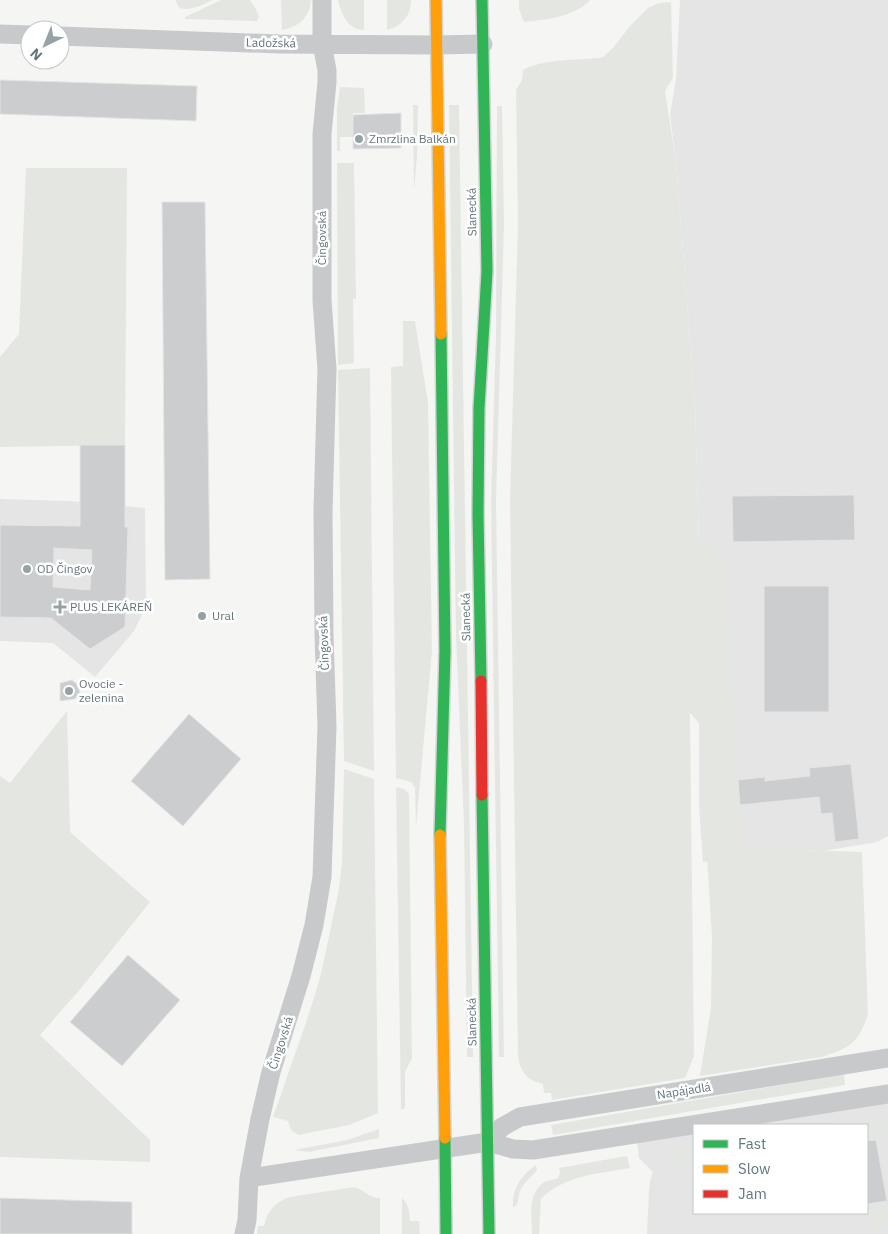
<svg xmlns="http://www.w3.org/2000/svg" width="888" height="1234" viewBox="0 0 888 1234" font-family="'IBM Plex Sans',sans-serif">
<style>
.built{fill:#e4e5e4;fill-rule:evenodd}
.green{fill:#e4e7e1}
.building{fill:#cbcdce;stroke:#e4e4e4;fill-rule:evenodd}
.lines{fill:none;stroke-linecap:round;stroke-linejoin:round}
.fast-casing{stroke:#d2d3d3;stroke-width:14}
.slow-casing{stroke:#d2d3d3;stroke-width:14}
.jam-casing{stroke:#d2d3d3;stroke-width:14}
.street{stroke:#c7c9ca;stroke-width:19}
.fast{stroke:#30b455;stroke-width:11}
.slow{stroke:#ff9f0a;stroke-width:11}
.jam{stroke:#e5322d;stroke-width:11}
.poi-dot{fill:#96a2a6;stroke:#fff;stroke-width:2}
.labels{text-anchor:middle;stroke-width:5;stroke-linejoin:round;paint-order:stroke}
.street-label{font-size:12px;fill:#63767c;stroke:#fff}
.poi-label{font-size:12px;fill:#63767c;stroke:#fff;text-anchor:start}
</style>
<rect width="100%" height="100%" fill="#f5f5f4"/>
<path class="built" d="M 680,0 L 888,0 L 888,836 L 877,842 L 823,851 L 803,850 L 703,862 L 699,806 L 699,544 L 695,401 L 676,162 L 670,115 L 676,79 Z
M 0,499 L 68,501 L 145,508 L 146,606 L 134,631 L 95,677 L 53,643 L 0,641 Z
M 888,1094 L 888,1234 L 647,1234 L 649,1191 L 650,1181 L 653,1172 L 639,1158 L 636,1134 ZM 694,1125 L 867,1125 L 867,1213 L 694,1213 Z"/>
<path class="green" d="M 176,0 L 212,0 C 205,4 186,13 179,7 C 177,6 177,3 176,0 Z
M 221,0 L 250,0 L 256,9 L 259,17 L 257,21 L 185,19 L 185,17 Z
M 281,0 L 311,0 C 309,18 299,27 282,30 Z
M 338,0 L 364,0 L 364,30 C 348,30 341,14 338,0 Z
M 387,0 L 411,0 C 411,16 402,26 387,30 Z
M 519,0 L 590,0 C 575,17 544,20 524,22 L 519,9 Z
M 671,2 L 673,78 L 665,91 L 676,162 L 695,401 L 699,543 L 722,545 L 742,845 L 803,850 L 862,852 L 868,1014 C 858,1044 851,1047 822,1057 L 700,1076 L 711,1008 L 712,937 L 704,810 L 700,595 L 700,724 L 690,713 L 694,1056 L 685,1078 L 552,1100 L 551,1093 L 544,1093 L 543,1084 C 528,1081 520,1072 518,1056 L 510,501 L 518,224 L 516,90 L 522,80 L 523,70 C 542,59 576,60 599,58 L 603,57 L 613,48 L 630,26 L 648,8 L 659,3 Z
M 340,87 L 364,88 L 365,113 L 353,113 L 353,137 L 340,137 L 340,151 L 337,151 L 337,109 Z
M 413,105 L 418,105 L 417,156 L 414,190 Z
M 449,105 L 459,105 L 473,1057 L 467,1057 L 464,824 L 456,636 Z
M 497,106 L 502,106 L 504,224 L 496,502 L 504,1057 L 499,1057 L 491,501 L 496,335 Z
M 337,163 L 354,163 L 356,299 L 353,299 L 354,363 L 338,365 Z
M 26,168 L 127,168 L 125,445 L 0,447 L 0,357 L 19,334 Z
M 403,321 L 415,321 L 428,403 L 432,651 L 416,827 L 415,787 L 411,782 L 396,778 L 391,367 L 403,366 Z
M 370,368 L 370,372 L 374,771 L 344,761 L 338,370 Z
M 67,711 L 70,832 L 150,902 L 82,987 L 40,1035 L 150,1140 L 150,1162 L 0,1157 L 0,776 L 10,783 Z
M 344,769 L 374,779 L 378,1113 L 349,1125 L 298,1135 L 291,1130 L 288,1121 L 273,1117 L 309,1014 L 321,974 L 339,889 L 342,862 Z
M 396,787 L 404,789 L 409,794 L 412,1058 L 405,1072 L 405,1106 L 404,1109 L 401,1109 Z
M 844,1074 L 845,1085 L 553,1135 L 551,1125 Z
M 888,1116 L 888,1138 L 886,1139 L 881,1117 Z
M 873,1117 L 875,1134 L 870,1140 L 867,1140 L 867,1125 L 822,1125 Z
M 379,1129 L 379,1138 L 309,1152 L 294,1150 L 347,1140 Z
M 694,1146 L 694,1165 L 670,1169 L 668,1150 Z
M 627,1156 L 630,1168 C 598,1174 564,1175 541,1199 L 539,1234 L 532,1234 C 532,1217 527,1195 543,1183 C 547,1180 553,1180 558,1178 L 560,1173 L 559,1168 Z
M 536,1165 L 537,1170 C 531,1177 524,1182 520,1191 C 518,1197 519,1202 515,1207 L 513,1207 C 512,1189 521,1175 536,1165 Z
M 354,1187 C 365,1190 368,1198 380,1198 L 380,1234 L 257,1234 L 258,1226 L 264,1226 C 267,1211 275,1202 290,1197 Z
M 402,1198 C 409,1204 409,1212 410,1221 L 419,1221 L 420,1234 L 402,1234 Z
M 888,1206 L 888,1220 C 883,1224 876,1231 870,1227 L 867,1211 Z"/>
<path class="building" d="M 0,80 L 197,86 L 196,121 L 0,114 Z
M 401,113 L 401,148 L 353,149 L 353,115 Z
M 162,202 L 205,202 L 210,579 L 165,580 Z
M 80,445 L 125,445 L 125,527 L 128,527 L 125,627 L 90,649 L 51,618 L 0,617 L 0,525 L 80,526 ZM 54,548 L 92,550 L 90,590 L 53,587 Z
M 854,495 L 855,540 L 733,542 L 732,496 Z
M 764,586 L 829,586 L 829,712 L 764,712 Z
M 72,680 L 77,684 L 80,692 L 75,699 L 60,701 L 60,683 Z
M 189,714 L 241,759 L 183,826 L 131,781 Z
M 851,764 L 859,839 L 835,842 L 832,813 L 821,814 L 819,797 L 740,805 L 738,780 L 765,777 L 765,781 L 810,776 L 809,768 Z
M 128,955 L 180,1000 L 122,1066 L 70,1022 Z
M 876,1140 L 887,1201 L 867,1204 L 867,1141 Z
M 0,1198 L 132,1202 L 132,1234 L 0,1234 Z"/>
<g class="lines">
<g class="fast-casing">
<path id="fast" d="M 481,681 L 478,514 L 479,408 L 487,271 L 482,0
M 482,795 L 489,1234
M 440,835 L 445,651 L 441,334
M 445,1138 L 446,1234"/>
</g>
<g class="slow-casing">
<path id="slow" d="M 436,0 L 441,334
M 440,835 L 445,1138"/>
</g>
<g class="jam-casing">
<path id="jam" d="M 481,681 L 482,795"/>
</g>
<path class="street" d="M 0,34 L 30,35
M 60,36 L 279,44 L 436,45 L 483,44
M 488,1142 L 502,1127 L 520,1117 L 888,1058
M 249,1178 L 488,1142 L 513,1149 L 533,1150 L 888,1094
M 244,1234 L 247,1220 L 249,1178 L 260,1119 L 271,1072 L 301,976 L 314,925 L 322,877 L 327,726 L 324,634 L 323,511 L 327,369 L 322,300 L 322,134 L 327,82 L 327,70 L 322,44 L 322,0"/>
<use href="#fast" class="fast"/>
<use href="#slow" class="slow"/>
<use href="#jam" class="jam"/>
</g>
<g class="poi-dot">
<circle cx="359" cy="139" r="5"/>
<circle cx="27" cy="569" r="5"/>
<path d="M57.5 599.5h5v5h5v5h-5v5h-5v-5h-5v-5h5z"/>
<circle cx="202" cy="616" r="5"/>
<circle cx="69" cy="691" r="5"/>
</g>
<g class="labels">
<g class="street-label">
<text transform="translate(271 43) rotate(1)" y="4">Ladožská</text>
<text transform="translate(472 212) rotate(-91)" y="4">Slanecká</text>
<text transform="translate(322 238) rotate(-90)" y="4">Čingovská</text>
<text transform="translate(466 617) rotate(-91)" y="4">Slanecká</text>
<text transform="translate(324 643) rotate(-92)" y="4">Čingovská</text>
<text transform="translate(472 1022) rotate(-91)" y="4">Slanecká</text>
<text transform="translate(281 1043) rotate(-72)" y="4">Čingovská</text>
<text transform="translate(684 1091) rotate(-9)" y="4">Napájadlá</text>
</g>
<g class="poi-label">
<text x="369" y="143">Zmrzlina Balkán</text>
<text x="37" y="573">OD Čingov</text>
<text x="70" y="611">PLUS LEKÁREŇ</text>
<text x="212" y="620">Ural</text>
<text x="79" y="688">Ovocie -<tspan x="79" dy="14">zelenina</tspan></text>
</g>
</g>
<rect x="693" y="1124" width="175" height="90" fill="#ffffff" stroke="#c1c8cb"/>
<rect x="703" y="1140" width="25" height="8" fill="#30b455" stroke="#c1c8cb"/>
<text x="738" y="1149" font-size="15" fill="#63767c">Fast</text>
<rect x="703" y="1165" width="25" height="8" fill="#ff9f0a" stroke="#c1c8cb"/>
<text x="738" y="1174" font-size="15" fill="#63767c">Slow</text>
<rect x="703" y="1190" width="25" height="8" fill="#e5322d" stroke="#c1c8cb"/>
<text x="738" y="1199" font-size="15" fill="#63767c">Jam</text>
<g transform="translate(45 45) rotate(223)"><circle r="24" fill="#ffffff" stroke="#c1c8cb"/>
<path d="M0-4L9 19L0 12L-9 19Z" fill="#96a2a6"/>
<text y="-8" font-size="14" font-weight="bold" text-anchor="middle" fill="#63767c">N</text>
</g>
</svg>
